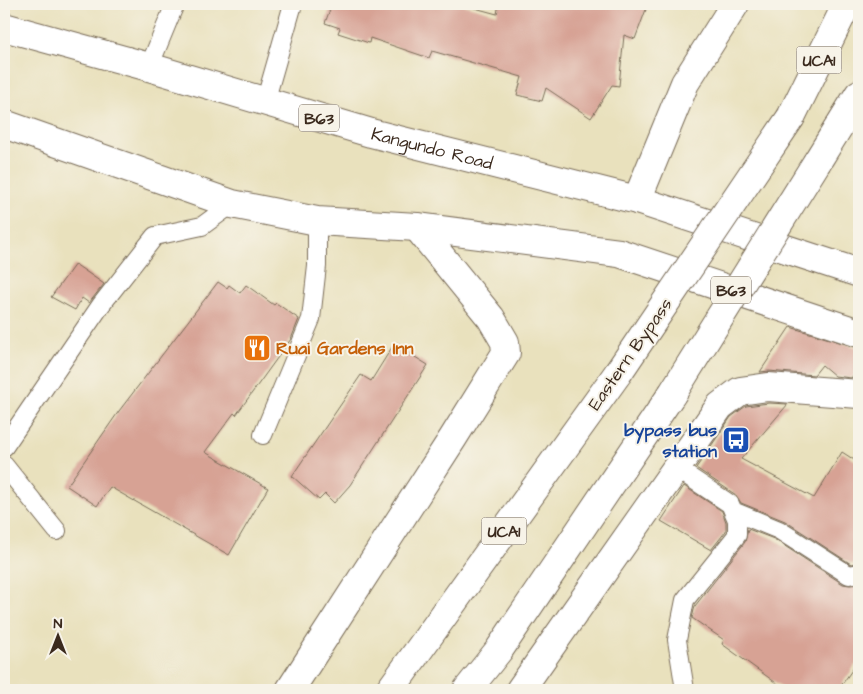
<svg xmlns="http://www.w3.org/2000/svg" width="863" height="694" viewBox="0 0 863 694" font-family="'Architects Daughter',sans-serif">
<style>
.building{fill:#d7a294}
.lines{fill:none;stroke-linecap:round;stroke-linejoin:round}
.service-casing{stroke:#786a56;stroke-width:20}
.primary-casing{stroke:#786a56;stroke-width:30}
.trunk-casing{stroke:#786a56;stroke-width:30}
.service{stroke:#fff;stroke-width:18}
.primary{stroke:#fff;stroke-width:28}
.trunk{stroke:#fff;stroke-width:28}
.primary-bridge-casing{stroke:#786a56;stroke-width:30;stroke-linecap:butt}
.primary-bridge{stroke:#fff;stroke-width:28}
.labels{text-anchor:middle;stroke-width:4;stroke-linejoin:round;paint-order:stroke}
.shield{fill:#f7f3e8;stroke:#73665b;stroke-width:1}
.shield-label{font-size:16px;font-weight:bold;fill:#3b2a1e}
.street-label{font-size:18px;fill:#3b2a1e;stroke:#f7f3e8}
.food-label{font-size:18px;font-weight:bold;fill:#c56008;stroke:#f7f3e8;text-anchor:start}
.transit-label{font-size:18px;font-weight:bold;fill:#164399;stroke:#f7f3e8;text-anchor:end}
</style>
<rect width="100%" height="100%" fill="#f7f3e8"/>
<filter id="ink" filterUnits="userSpaceOnUse"><feTurbulence type="fractalNoise" baseFrequency=".02" numOctaves="2"/><feDisplacementMap in="SourceGraphic" scale="10" xChannelSelector="R" yChannelSelector="G"/><feConvolveMatrix kernelMatrix="1 2 1 2 8 2 1 2 1" color-interpolation-filters="sRGB"/></filter>
<filter id="wash" filterUnits="userSpaceOnUse"><feTurbulence type="fractalNoise" baseFrequency=".0096" numOctaves="4" result="noise"/><feDisplacementMap in="SourceGraphic" scale="20" xChannelSelector="R" yChannelSelector="G"/><feGaussianBlur stdDeviation="1.12" result="paint"/><feColorMatrix in="noise" values="0 0 0 0 0 0 0 0 0 0 0 0 0 0 0 0 0 1.4 0 .05"/><feComposite in="paint" operator="in"/></filter>
<g filter="url(#wash)">
<rect width="100%" height="100%" fill="#e9e1bd"/>
<g id="blocks">
<path class="building" d="M 332,4 L 460,4 L 497,14 L 499,4 L 648,4 L 635,39 L 624,35 L 619,86 L 612,85 L 591,118 L 546,88 L 542,101 L 517,95 L 522,77 L 432,51 L 429,58 L 370,38 L 369,43 L 338,33 L 340,28 L 325,23 Z
M 75,264 L 104,284 L 89,303 L 82,298 L 75,310 L 51,297 Z
M 218,282 L 227,288 L 229,285 L 240,293 L 246,285 L 274,305 L 276,303 L 299,319 L 291,339 L 236,415 L 234,413 L 205,452 L 268,488 L 229,555 L 110,487 L 97,506 L 67,486 L 119,411 Z
M 790,327 L 859,348 L 859,369 L 851,378 L 835,376 L 822,365 L 814,375 L 769,371 L 760,372 Z
M 394,344 L 428,365 L 350,485 L 334,503 L 325,494 L 319,500 L 292,476 L 361,375 L 371,381 Z
M 769,403 L 788,404 L 741,459 L 814,498 L 842,452 L 859,463 L 859,563 L 851,564 L 785,521 L 741,503 L 736,495 L 696,468 L 731,417 L 746,406 Z
M 684,486 L 722,511 L 726,522 L 726,531 L 711,550 L 661,521 Z
M 748,529 L 774,539 L 843,584 L 850,585 L 859,584 L 859,660 L 838,690 L 786,690 L 722,644 L 724,640 L 692,618 L 695,606 L 745,542 Z"/>
</g>
</g>
<g filter="url(#ink)">
<use href="#blocks" fill-opacity="0" stroke="#786a56" stroke-width="1"/>
<g class="lines">
<g class="service-casing">
<path id="service" d="M 149,67 L 175,4
M 265,102 L 293,4
M 263,435 L 311,319 L 317,266 L 317,221
M 4,447 L 101,305 L 155,236 L 202,226 L 232,204
M 4,465 L 57,531
M 676,468 L 730,504 L 737,520 L 737,535 L 685,600 L 677,640 L 685,690
M 733,511 L 779,530 L 849,575 L 859,573"/>
</g>
<g class="primary-casing">
<path id="primary" d="M 791,117 L 847,4
M 817,162 L 859,94
M 390,690 L 618,373
M 467,690 L 499,650 L 672,394"/>
</g>
<g class="trunk-casing">
<g id="trunk">
<path id="s1" d="M 4,27 L 149,67 L 371,133 L 637,200 L 859,273"/>
<path d="M 4,124 L 232,204 L 317,221 L 417,227 L 619,253 L 859,333"/>
<path d="M 637,200 L 685,83 L 735,4"/>
<path d="M 290,690 L 453,438 L 506,353 L 505,342 L 491,318 L 417,227"/>
<path d="M 520,690 L 720,406 L 740,391 L 768,387 L 859,394"/>
</g>
</g>
<use href="#service" class="service"/>
<use href="#primary" class="primary"/>
<use href="#trunk" class="trunk"/>
<g class="primary-bridge-casing">
<path id="primary-bridge" d="M 618,373 L 791,117
M 672,394 L 817,162"/>
</g>
<use href="#primary-bridge" class="primary-bridge"/>
</g>
</g>
<defs>
<g id="restaurant-square" transform="scale(1.4375)"><rect x="-9" y="-9" width="18" height="18" rx="4" fill="#e8710a" stroke="#f7f3e8"/><path d="M-5-6h1v4h1v-4h1v4h1v-4h1v5L-1.5 .5V6h-2V.5L-5-1ZM5-6V6H3V1.5H1.5Q1.5-4 5-6Z" fill="#fff"/></g>
<g id="bus-square" transform="scale(1.4375)"><rect x="-9" y="-9" width="18" height="18" rx="4" fill="#1a4fb4" stroke="#f7f3e8"/><path d="M-5-6H5V4H4V6H2V4H-2V6H-4V4H-5ZM-3.5-4V0h7V-4ZM-3.5 1.2v1.5H-2V1.2ZM2 1.2v1.5H3.5V1.2Z" fill="#fff"/></g>
</defs>
<g fill-rule="evenodd">
<use href="#restaurant-square" x="257" y="348"/>
<use href="#bus-square" x="736" y="440"/>
</g>
<g class="labels">
<g class="shield">
<rect x="796.5" y="46.5" width="45" height="27" rx="4"/>
<rect x="299" y="104.5" width="40" height="27" rx="4"/>
<rect x="711" y="276.5" width="40" height="27" rx="4"/>
<rect x="481.5" y="517.5" width="45" height="27" rx="4"/>
</g>
<g class="shield-label">
<text x="819" y="66">UCA1</text>
<text x="319" y="124">B63</text>
<text x="731" y="296">B63</text>
<text x="504" y="537">UCA1</text>
</g>
<g class="street-label">
<text dy="6" stroke="none"><textPath href="#s1" startOffset="445">Kangundo Road</textPath></text>
<text transform="translate(630 354) rotate(-55)" y="6">Eastern Bypass</text>
</g>
<g class="food-label">
<text x="276" y="354">Ruai Gardens Inn</text>
</g>
<g class="transit-label">
<text x="717" y="436">bypass bus<tspan x="717" dy="21">station</tspan></text>
</g>
</g>
<rect width="863" height="694" fill="none" stroke="#f7f3e8" stroke-width="20"/>
<g transform="translate(58 636)" stroke="#f7f3e8" stroke-width="4" paint-order="stroke">
<path d="M0-4L9 19L0 12L-9 19Z" fill="#3b2a1e"/>
<text y="-8" font-size="14" font-weight="bold" text-anchor="middle" fill="#3b2a1e">N</text>
</g>
</svg>
